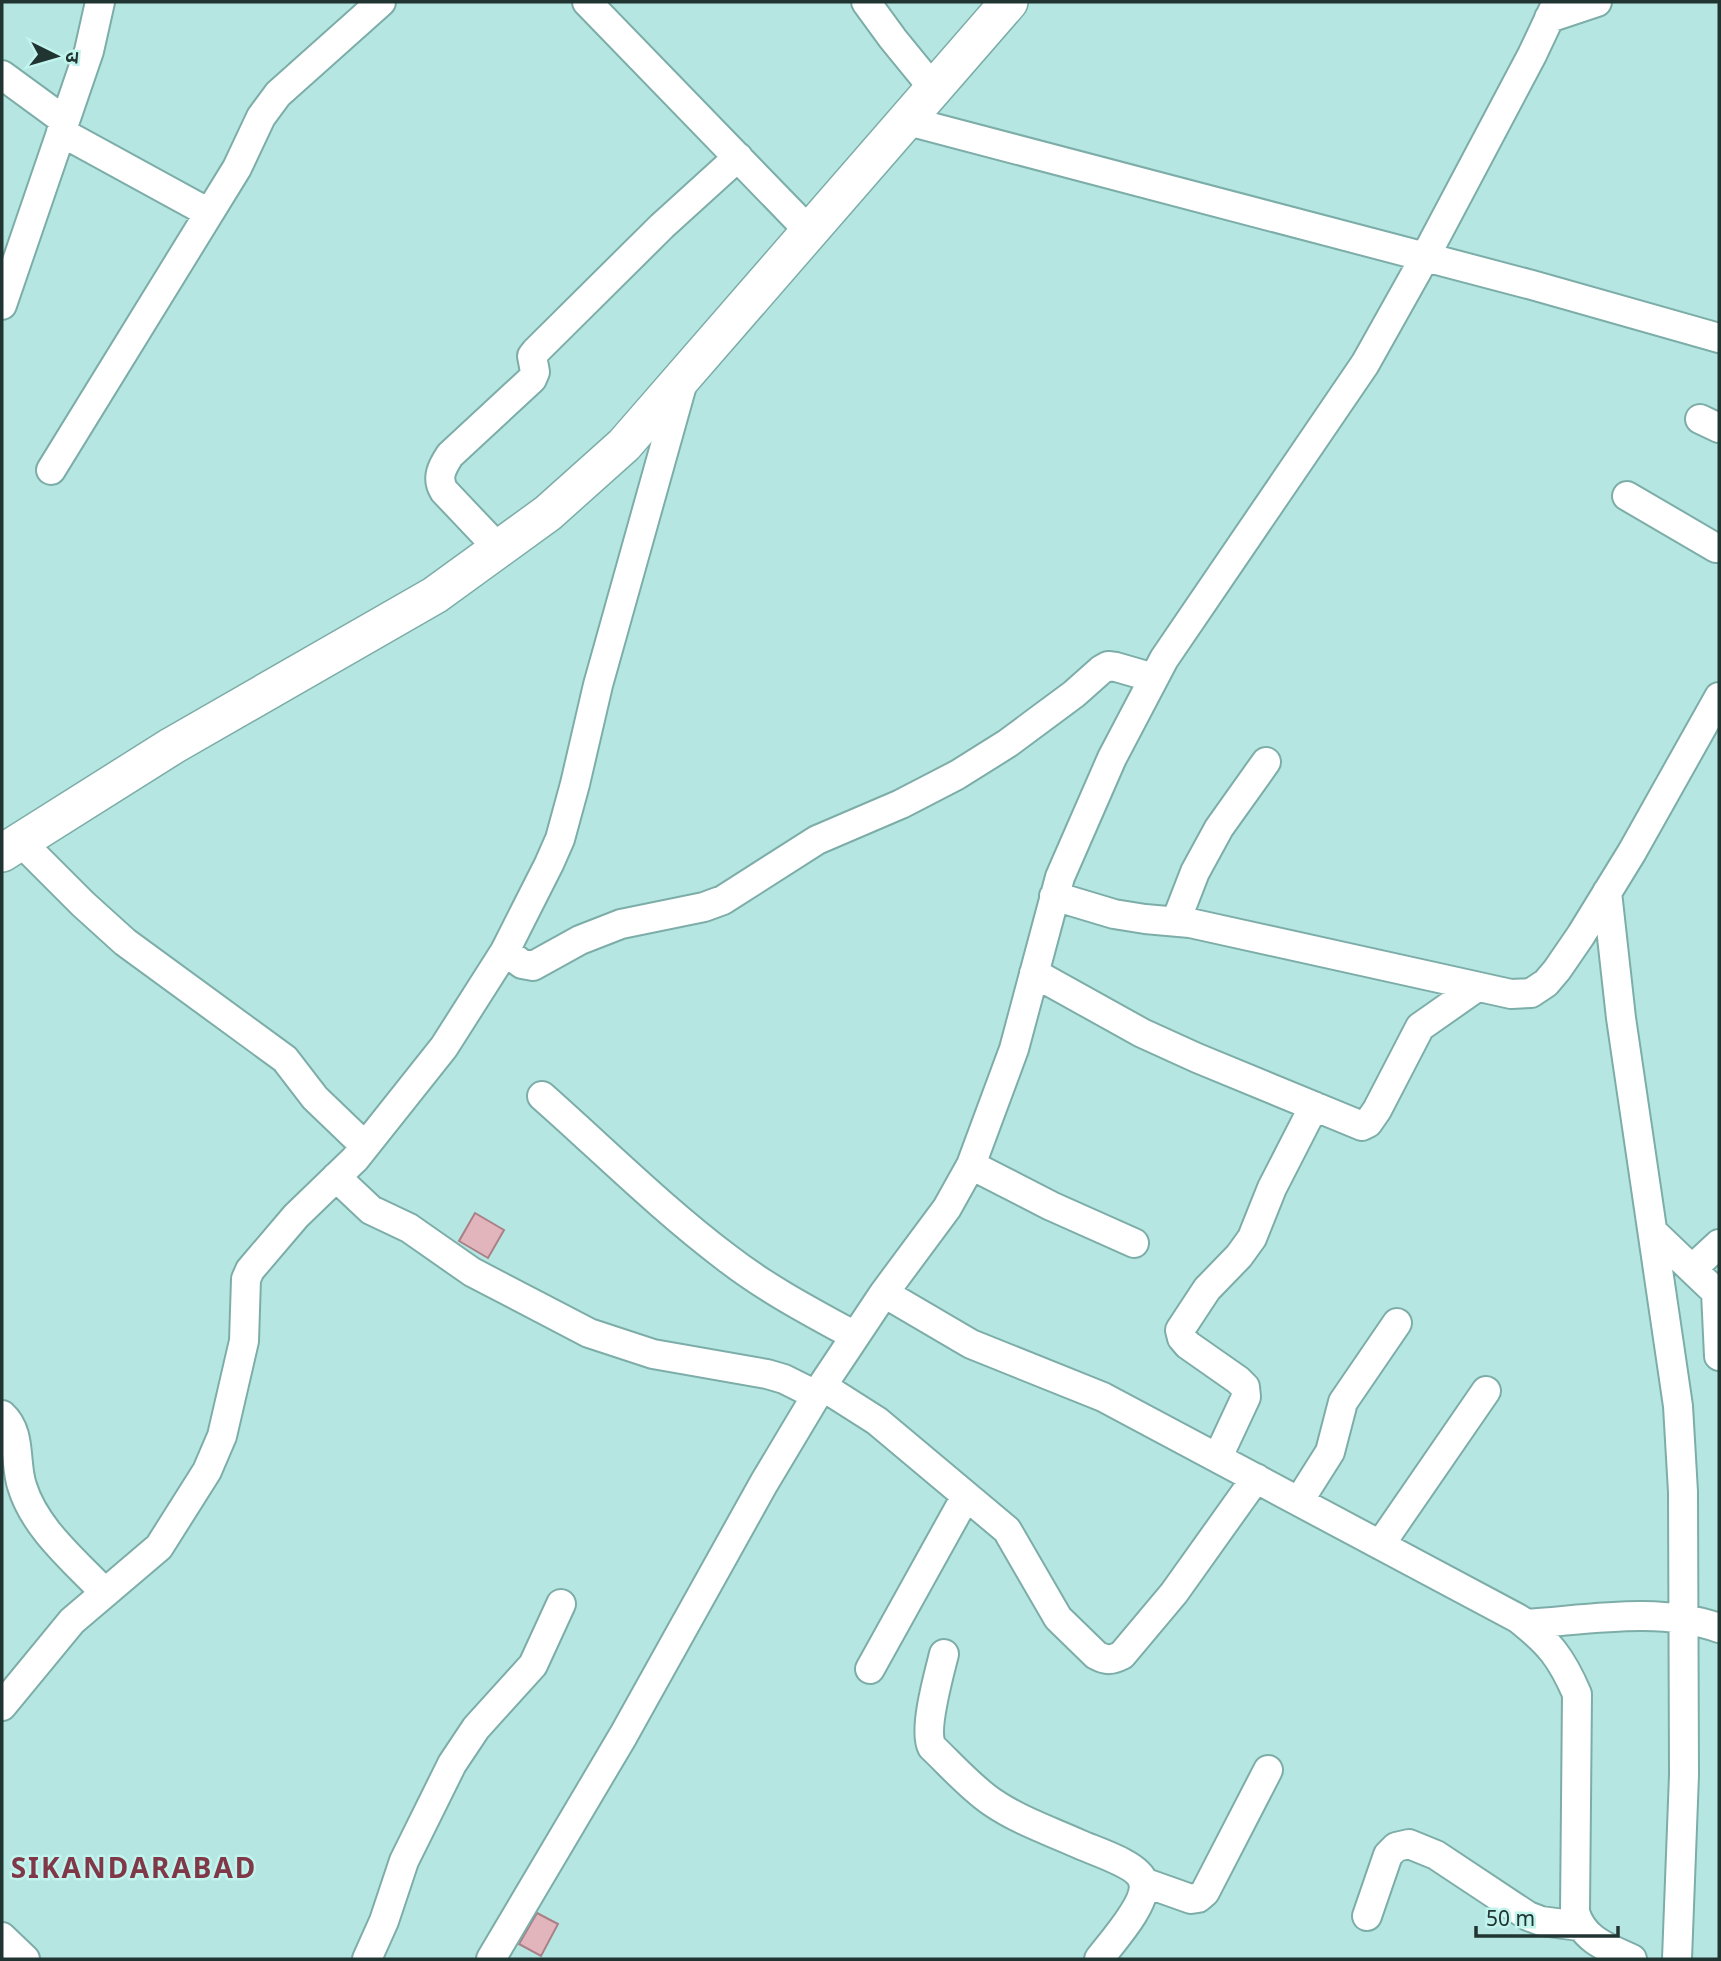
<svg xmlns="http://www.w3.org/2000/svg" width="1721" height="1961" viewBox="0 0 1721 1961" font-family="'Noto Sans','Noto Sans Devanagari',sans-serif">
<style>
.building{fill:#e1b5bb;stroke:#a98087;stroke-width:2}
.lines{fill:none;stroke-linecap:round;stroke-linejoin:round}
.minor-casing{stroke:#7dada8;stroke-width:32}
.major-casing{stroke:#7dada8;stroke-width:40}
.minor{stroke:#fff;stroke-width:28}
.major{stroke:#fff;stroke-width:37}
.labels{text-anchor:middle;stroke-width:5;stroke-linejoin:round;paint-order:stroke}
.district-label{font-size:28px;font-weight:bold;letter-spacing:2px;fill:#803848;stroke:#c2f4ee}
</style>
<rect width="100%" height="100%" fill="#b5e6e1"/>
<path class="building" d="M 475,1213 L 504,1230 L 488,1258 L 459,1241 Z
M 537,1913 L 558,1924 L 541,1956 L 519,1944 Z"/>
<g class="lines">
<g class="minor-casing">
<path id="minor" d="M 587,2 L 810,232
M 866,2 L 893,39 L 933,88
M 1549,18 L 1597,2
M 2,75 L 65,121
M 908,121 L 1532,285 L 1719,338
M 61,132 L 209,213
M 2,305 L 89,51 L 100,2
M 1700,419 L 1719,428
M 51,470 L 237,168 L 261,117 L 278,94 L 381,2
M 1627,496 L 1716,548 L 1719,548
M 499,549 L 444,491 C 436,478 442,467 450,455 L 532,379 L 535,372 L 532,356 L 536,351 L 662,226 L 738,157
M 20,841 L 83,904 L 125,942 L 285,1059 L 315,1098 L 365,1146
M 1607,892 L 1621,1018 L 1678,1406 L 1683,1492 L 1684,1775 L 1677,1959
M 1054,896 L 1114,914 L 1145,919 L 1190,923 L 1511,994 L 1531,993 L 1546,983 L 1557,970 L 1581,935 L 1632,852 L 1719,697
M 1176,921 L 1195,872 L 1219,828 L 1266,762
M 505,951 L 522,964 L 533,966 L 580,940 L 621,924 L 704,907 L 723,900 L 817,840 L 901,804 L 957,775 L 1008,743 L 1074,694 L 1101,670 L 1108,666 L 1116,667 L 1154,678
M 1034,973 L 1142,1033 L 1197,1058 L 1362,1126 L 1368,1123 L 1377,1110 L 1420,1027 L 1477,987
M 542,1096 C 603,1150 662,1209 727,1258 C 767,1289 811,1312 855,1336
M 971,1165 L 1051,1206 L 1134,1243
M 336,1177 L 371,1210 L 409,1228 L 472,1272 L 589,1333 L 653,1354 L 767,1374 L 784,1379 L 816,1395
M 1653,1232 L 1719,1295
M 1692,1269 L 1719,1244
M 1716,1292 L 1719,1356
M 884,1293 L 971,1344 L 1103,1397 L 1519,1619 C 1550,1644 1561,1657 1577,1694 L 1575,1912 C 1583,1940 1608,1948 1632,1959
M 822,1386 L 877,1421 L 1007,1530 L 1058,1618 L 1096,1655 C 1107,1661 1112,1660 1122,1655 L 1174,1593 L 1256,1478
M 2,1415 C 22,1433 14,1462 22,1486 C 35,1529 75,1561 105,1593
M 1218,1457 L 1246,1397 L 1245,1387 L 1238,1380 L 1188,1345 L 1182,1338 L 1180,1330 L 1207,1289 L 1239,1256 L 1252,1238 L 1272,1188 L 1314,1106
M 1299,1501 L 1330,1452 L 1343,1402 L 1397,1323
M 1380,1545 L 1486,1391
M 1525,1624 C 1588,1620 1658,1606 1719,1628
M 944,1654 C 939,1674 923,1730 932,1747 C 951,1765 970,1787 992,1802 C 1018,1820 1050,1831 1079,1844 C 1094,1851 1138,1864 1143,1881 C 1149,1902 1111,1943 1099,1959
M 870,1669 L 966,1496
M 2,1706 L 72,1621 L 159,1547 L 207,1471 L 222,1436 L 244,1341 L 246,1279 L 250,1270 L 296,1216 L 355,1159 L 444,1047 L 505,951 L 549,864 L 560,839 L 575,784 L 598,685 L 684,378
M 1143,1882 L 1191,1899 L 1198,1898 L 1205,1892 L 1268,1770
M 1367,1916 L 1388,1855 L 1396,1847 L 1409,1844 L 1436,1855 L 1528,1916 L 1541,1921 L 1579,1926
M 2,1937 L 25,1959
M 367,1959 L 384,1921 L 404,1861 L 452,1764 L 476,1728 L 533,1665 L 561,1604
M 491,1959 L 623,1736 L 764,1483 L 822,1386 L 884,1293 L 947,1208 L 971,1165 L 1014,1049 L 1060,877 L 1112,758 L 1164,659 L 1365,364 L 1425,257 L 1532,55 L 1557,2"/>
</g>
<g class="major-casing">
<path id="major" d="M 2,853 L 172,746 L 435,595 L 548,513 L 624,445 L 1009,2"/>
</g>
<use href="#minor" class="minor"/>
<use href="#major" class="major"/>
</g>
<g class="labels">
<g class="district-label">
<text x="134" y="1878">SIKANDARABAD</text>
</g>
</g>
<rect width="1721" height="1961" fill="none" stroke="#203432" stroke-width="7"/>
<g transform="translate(56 56) rotate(95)" stroke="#c2f4ee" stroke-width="5" paint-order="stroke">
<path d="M0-5L12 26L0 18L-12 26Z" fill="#203432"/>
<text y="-10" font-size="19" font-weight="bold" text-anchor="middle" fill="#203432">उ</text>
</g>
<path d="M1476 1926v10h142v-10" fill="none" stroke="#203432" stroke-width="3.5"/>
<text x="1486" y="1926" font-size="21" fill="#203432" stroke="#c2f4ee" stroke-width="5" paint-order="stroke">50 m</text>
</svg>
